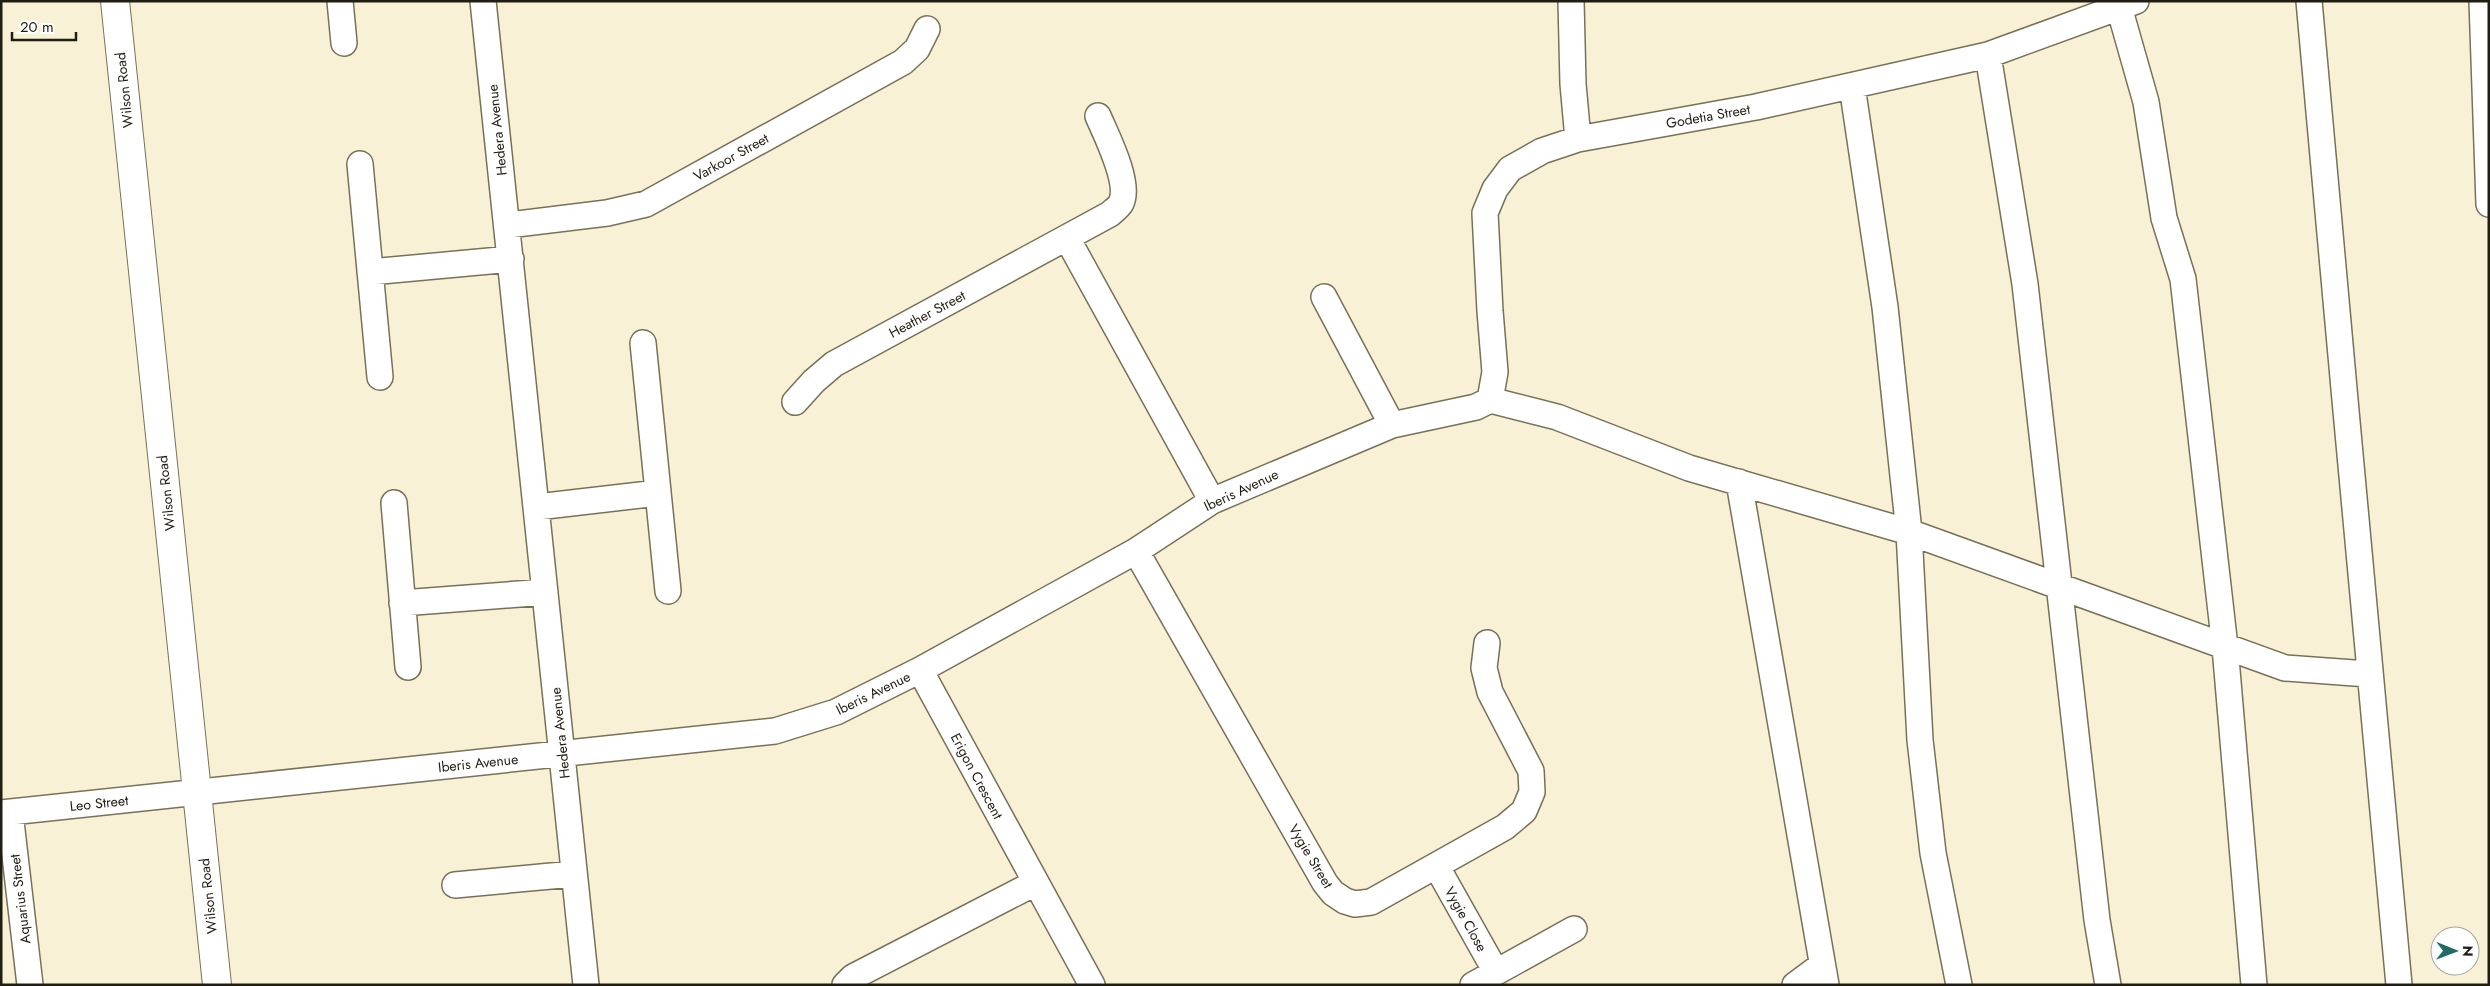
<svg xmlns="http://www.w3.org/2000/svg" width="2490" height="986" viewBox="0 0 2490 986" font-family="Jost,sans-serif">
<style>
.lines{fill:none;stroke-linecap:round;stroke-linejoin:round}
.minor-casing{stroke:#787159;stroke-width:28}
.tertiary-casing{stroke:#787159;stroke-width:30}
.minor{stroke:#fff;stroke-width:25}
.tertiary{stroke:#fff;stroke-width:28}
.labels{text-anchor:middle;stroke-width:5;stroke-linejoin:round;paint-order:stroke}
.street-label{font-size:14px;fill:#201d13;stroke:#fff}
</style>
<rect width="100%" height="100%" fill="#f8f1d5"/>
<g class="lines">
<g class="minor-casing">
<path id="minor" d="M 340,1 L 344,43
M 483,1 L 586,985
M 1571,1 L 1573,84 L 1578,139
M 2309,1 C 2340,329 2366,657 2399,985
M 2482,1 L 2489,204
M 2119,7 L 2146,102 L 2164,218 L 2183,279 L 2225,647 L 2254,985
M 1988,55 L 2025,284 L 2097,920 L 2108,985
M 1852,86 L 1885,307 L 1909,532 L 1920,740 L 1933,853 L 1959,985
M 360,164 L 380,377
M 508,225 L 607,213 L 646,204 L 903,62 L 917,49 L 927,29
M 1067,238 L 1212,501
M 370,272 L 511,259
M 1324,297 L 1392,425
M 643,343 L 668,591
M 1490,400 L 1557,417 L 1689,468 L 1909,532 L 2285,668 L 2368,674
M 1490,400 L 1495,372 L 1490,311 L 1485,213 L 1495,189 L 1510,169 L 1542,151 L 1578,139 L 1756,107 L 1988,55 L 2136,1
M 795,402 L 814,381 L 834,364 L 1110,214 C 1113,211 1119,207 1121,203 C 1131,183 1106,135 1098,116
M 1739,482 L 1826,985
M 394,503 L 408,667
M 537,507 L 658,493
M 1136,551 L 1325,883 L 1333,893 L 1345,901 L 1355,904 L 1371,902 L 1505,827 L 1524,811 L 1532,792 L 1531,771 L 1490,692 L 1484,668 L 1487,643
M 402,603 L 545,592
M 920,670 L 1092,985
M 1,813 L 775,731 L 836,712 L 920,670 L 1136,551 L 1212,501 L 1392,425 L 1476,407 L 1490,400
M 10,813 L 30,985
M 1437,867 L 1496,972
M 455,885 L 573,874
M 845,985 L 853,977 L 1035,883
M 1473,985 L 1574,929
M 1795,985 L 1822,965"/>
</g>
<g class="tertiary-casing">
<path id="tertiary" d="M 115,1 L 217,985"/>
</g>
<use href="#minor" class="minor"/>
<use href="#tertiary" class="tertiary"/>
</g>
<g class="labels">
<g class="street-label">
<text transform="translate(124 90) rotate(-96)" y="5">Wilson Road</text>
<text transform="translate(1708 116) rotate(-10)" y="5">Godetia Street</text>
<text transform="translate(497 130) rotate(-96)" y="5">Hedera Avenue</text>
<text transform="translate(731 157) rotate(-29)" y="5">Varkoor Street</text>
<text transform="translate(927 314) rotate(-28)" y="5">Heather Street</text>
<text transform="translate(1241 490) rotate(-25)" y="5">Iberis Avenue</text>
<text transform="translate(166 493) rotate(-96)" y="5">Wilson Road</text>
<text transform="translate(873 693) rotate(-26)" y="5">Iberis Avenue</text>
<text transform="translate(560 733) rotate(-96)" y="5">Hedera Avenue</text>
<text transform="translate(478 763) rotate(-6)" y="5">Iberis Avenue</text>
<text transform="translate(977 776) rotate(62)" y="5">Erigon Crescent</text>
<text transform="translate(99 803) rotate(-6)" y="5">Leo Street</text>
<text transform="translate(1311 856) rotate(59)" y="5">Vygie Street</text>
<text transform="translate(208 896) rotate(-96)" y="5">Wilson Road</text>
<text transform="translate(20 899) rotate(-97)" y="5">Aquarius Street</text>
<text transform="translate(1466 919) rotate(61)" y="5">Vygie Close</text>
</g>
</g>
<rect width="2490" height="986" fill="none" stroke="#201d13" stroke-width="5"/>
<g transform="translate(2455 951) rotate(91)"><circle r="24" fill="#ffffff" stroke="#a6a5a1"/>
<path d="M0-4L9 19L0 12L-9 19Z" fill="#206b66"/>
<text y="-8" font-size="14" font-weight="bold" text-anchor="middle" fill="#201d13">N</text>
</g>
<path d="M12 32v8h64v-8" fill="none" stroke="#201d13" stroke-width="2.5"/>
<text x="20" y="32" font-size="15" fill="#201d13" stroke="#ffffff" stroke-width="4" paint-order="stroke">20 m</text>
</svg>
